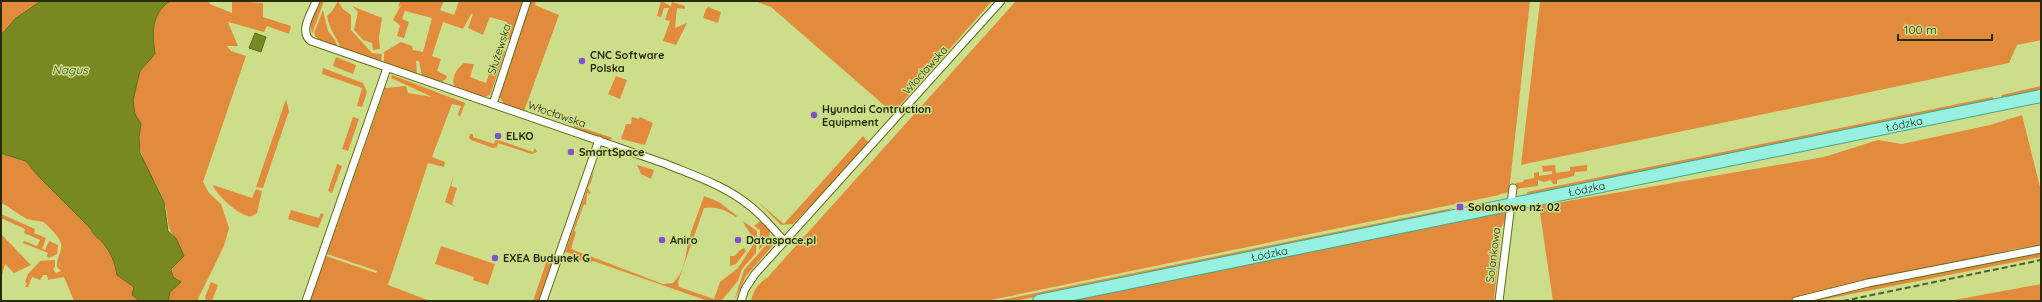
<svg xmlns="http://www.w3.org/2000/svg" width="2042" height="302" viewBox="0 0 2042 302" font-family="Quicksand,sans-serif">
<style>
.green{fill:#e38b3d}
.water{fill:#788922;stroke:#5f6d1a}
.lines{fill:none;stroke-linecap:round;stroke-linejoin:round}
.minor-casing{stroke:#606e17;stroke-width:9}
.primary-casing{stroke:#43a688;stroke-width:14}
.minor{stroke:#fff;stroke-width:7}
.primary{stroke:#97f1e1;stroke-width:12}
.rail{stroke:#535d2c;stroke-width:2;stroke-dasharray:6 3;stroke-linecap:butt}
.poi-dot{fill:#8252ca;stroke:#ccde8a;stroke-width:1.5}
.labels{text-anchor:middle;stroke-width:3;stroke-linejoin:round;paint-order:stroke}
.street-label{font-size:11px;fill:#262c09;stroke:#ccde8a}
.poi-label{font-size:11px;font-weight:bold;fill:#262c09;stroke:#ccde8a;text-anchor:start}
.water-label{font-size:12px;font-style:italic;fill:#414b17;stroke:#ccde8a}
</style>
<rect width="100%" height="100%" fill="#ccde8a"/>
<path class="green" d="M 1,1 L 41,1 L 16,18 L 1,35 Z
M 170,1 L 209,1 L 210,4 L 232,13 L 232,1 L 263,3 L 263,17 L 291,26 L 289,34 L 267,26 L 264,32 L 228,22 L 238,46 L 227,46 L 231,51 L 246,56 L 203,182 L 209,193 L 221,204 L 229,228 L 224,246 L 197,301 L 168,301 C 172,280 173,260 176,238 C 164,226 170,216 164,201 C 152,171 134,159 141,124 L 135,114 L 133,100 L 140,71 L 155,54 C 152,33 151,14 170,1 Z
M 319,1 L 324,1 L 312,34 L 310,24 Z
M 338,1 L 343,9 L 351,15 L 351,30 L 372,53 L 382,54 L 381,62 L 341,49 C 336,35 330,32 327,16 L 332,11 Z
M 400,1 L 444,1 L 440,10 L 454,15 L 459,1 L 523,1 L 510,39 L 503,42 L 507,22 L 490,17 L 483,35 L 468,28 L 473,14 L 471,14 L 463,29 L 443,22 L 432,56 L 441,59 L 437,71 L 447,76 L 446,79 L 440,83 L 422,77 L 419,61 L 416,61 L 417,75 L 384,63 L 384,52 L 401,42 L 412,46 L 413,50 L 423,52 L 432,18 L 405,11 L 402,19 L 409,22 L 404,38 L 397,36 L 400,25 L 393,20 L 401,5 L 398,7 Z
M 530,1 L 536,1 L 535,5 L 559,15 L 524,111 L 504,104 L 499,96 Z
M 661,1 L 671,6 L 672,2 L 685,6 L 685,9 L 677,8 L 675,28 L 687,23 L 676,45 L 663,41 L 670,21 L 665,20 L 669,8 L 664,8 L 661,17 L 657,16 Z
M 755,1 L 992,1 L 893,113 L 771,7 Z
M 1016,1 L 1530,1 L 1509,192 L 1500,194 L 1499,195 L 986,301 L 751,301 C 753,291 758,283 767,278 Z
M 1540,1 L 2041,1 L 2041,40 L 2017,45 L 2009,63 L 1521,165 Z
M 352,6 L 382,18 L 379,37 L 380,49 L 373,50 L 372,43 L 363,40 L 354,30 L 358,12 Z
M 708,7 L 721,12 L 718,23 L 703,18 L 706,9 Z
M 323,10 L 328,31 L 335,40 L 338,48 C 328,44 317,42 314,33 Z
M 499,45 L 505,52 L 490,95 L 483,97 L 455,87 C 450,79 457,68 464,63 L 474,64 L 470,77 L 486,83 Z
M 336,57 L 356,65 L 353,74 L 333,66 Z
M 323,68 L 363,83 L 367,92 L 362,107 L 357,106 L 362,88 L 322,74 Z
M 392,75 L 465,103 L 460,117 L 458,114 L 461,106 L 452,104 L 432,157 L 445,162 L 444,167 L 428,163 L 388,285 L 430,301 L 310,301 L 326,256 L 376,273 L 377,271 L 327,254 L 385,88 L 406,86 L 408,93 L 432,97 L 391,78 Z
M 616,76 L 627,80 L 620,99 L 608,94 Z
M 2041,86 L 2041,90 L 2000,99 L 2002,95 Z
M 1992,97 L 1996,100 L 1550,190 L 1528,197 L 1527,192 Z
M 286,99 L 289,111 L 263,188 L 256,187 Z
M 2022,115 L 2041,191 L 2041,245 L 2015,249 L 1880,282 L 1915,278 L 1953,268 L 2041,251 L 2041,257 L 1816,301 L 1553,301 L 1539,206 L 1824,157 L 1878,140 L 1902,144 L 1990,125 Z
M 353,117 L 359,119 L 348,151 L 342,149 Z
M 632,117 L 639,119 L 640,117 L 653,123 L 645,145 L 621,139 L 626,124 L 631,124 Z
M 573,125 L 613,138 L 609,140 L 576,129 Z
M 470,134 L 473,134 L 473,137 L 494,144 L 496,139 L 533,152 L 535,148 L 537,152 L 532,154 L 498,143 L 497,147 L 493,148 L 471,140 L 469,138 Z
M 863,136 L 868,142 L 866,149 L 793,224 L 781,225 L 758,202 L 784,224 Z
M 1,151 L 3,154 L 26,161 L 38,176 L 91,229 C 94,237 98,237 103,243 C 111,253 115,262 117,275 L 134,287 L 132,295 L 140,301 L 74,301 L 64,277 L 48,280 L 47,275 L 43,275 L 40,280 L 32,277 L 28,287 L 25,287 L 27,283 L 25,282 L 28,274 L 40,261 L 55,260 L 55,267 L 53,269 L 56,273 L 61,271 L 57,267 C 56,258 63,251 61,243 C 59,237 48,225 43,222 C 37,220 30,221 25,218 C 16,213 10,207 1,203 Z
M 337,164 L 342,166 L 332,193 L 328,191 Z
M 596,164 C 592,175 593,180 588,188 L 591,194 L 587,193 L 586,205 L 584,204 L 574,231 L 576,232 L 571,249 L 663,284 L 673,283 C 685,272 685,257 688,243 C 692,227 699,211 704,196 L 719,202 L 737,216 L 736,217 C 724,209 717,207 704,208 L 678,282 L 679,287 L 714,299 L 720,282 L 738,268 L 753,245 L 753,237 L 745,226 L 743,221 L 757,231 L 756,253 L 742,269 L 738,281 L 721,301 L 708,301 L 593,261 L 589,263 L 572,258 L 572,254 L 565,252 Z
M 637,165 L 654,170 L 651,179 L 641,174 Z
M 1555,165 L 1556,173 L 1570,171 L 1570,167 L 1587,165 L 1587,171 L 1575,172 L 1574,176 L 1557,180 L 1557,184 L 1553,184 L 1551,180 L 1544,182 L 1538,180 L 1538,186 L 1515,189 L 1516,183 L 1523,182 L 1524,180 L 1534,178 L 1534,173 L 1539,172 L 1539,176 L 1552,174 L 1552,171 L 1543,172 L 1542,166 Z
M 454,174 L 451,186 L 457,188 L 452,204 L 456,207 L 445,202 Z
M 213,185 L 252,198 L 256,189 L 262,191 L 257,213 C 255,214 254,215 252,216 C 242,219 215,194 213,185 Z
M 1453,208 L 1435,216 L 1418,217 L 1015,301 L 996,301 Z
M 291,210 L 319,218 L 321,213 L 324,214 L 318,228 L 288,219 Z
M 1504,210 L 1507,212 L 1507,218 L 1501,228 L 1494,301 L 1067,301 Z
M 1,214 L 35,229 L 34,233 L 46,238 L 42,249 L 45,250 L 49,241 L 58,245 L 57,254 L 49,258 L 47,256 L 48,253 L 23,243 L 24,241 L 37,246 L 40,240 L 24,233 L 25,229 L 1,218 Z
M 760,221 L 770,230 L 769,239 L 759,250 L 760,230 L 754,226 Z
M 1,234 L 31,265 L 14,273 L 5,264 L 1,278 Z
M 774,236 L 774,244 L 746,276 L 734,301 L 744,270 Z
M 441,246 L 495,264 L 488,285 L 473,280 L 474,277 L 435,264 Z
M 744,248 L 746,251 L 736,264 L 730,266 L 730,256 L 735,256 L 740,250 Z
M 546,259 L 553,262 L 539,301 L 533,301 L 547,260 Z
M 211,282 L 218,285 L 212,301 L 206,301 L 205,297 Z
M 2041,284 L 2041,301 L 1949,301 Z"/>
<path class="water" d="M 41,1 L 170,1 C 151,14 152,33 155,54 L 140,71 L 133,100 L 135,114 L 141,124 L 139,137 L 140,153 L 164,202 L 168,231 L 176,238 L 184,256 L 171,269 L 173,277 L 181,282 L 170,292 L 168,301 L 140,301 L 132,295 L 134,287 L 117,275 C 115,262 111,253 103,243 C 98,237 94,237 91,229 L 38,176 L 26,161 L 3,154 L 1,151 L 1,35 L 16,18 Z
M 255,33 L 266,37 L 261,52 L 249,48 Z"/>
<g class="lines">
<g class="minor-casing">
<path id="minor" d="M 316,1 C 312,12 298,32 311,41 L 666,164 C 695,176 726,186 750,206 C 763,216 774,230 785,242
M 493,104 L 527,1
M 306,301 L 387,68
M 543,301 L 599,140
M 741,301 L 745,289 L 755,274 L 1001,1
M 1499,301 L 1513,188
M 1796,301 L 1868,283 L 2041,249"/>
</g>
<g class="primary-casing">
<g id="primary">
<path id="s1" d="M 1039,301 L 2041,96"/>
</g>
</g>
<use href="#minor" class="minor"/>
<use href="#primary" class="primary"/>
<path class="rail" d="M 1843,301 L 2041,260"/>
</g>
<g class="poi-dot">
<circle cx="582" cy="61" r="4"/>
<circle cx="814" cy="115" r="4"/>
<circle cx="498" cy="136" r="4"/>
<circle cx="571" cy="152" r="4"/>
<rect x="1456" y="203" width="8" height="8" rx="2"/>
<circle cx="662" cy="240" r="4"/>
<circle cx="738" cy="240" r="4"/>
<circle cx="495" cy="258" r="4"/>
</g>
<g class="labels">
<g class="street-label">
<text transform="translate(499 49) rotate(-72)" y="4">Służewska</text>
<text transform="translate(925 70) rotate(-48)" y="4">Włocławska</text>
<text transform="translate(557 114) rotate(19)" y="4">Włocławska</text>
<text dy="4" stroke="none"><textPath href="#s1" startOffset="883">Łódzka</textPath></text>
<text dy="4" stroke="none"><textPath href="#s1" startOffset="559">Łódzka</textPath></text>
<text dy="4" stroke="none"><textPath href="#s1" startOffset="235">Łódzka</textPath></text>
<text transform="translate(1493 255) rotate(-83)" y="4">Solankowa</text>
</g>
<g class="poi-label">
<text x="590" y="59">CNC Software<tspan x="590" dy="13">Polska</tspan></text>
<text x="822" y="113">Hyundai Contruction<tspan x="822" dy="13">Equipment</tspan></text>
<text x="506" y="140">ELKO</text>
<text x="579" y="156">SmartSpace</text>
<text x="1468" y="211">Solankowa nż. 02</text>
<text x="670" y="244">Aniro</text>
<text x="746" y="244">Dataspace.pl</text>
<text x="503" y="262">EXEA Budynek G</text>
</g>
<g class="water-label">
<text x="70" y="74">Nagus</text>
</g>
</g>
<rect width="2042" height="302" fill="none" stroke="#262c09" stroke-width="4"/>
<path d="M1898 34v6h94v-6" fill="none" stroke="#262c09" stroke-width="2"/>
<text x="1904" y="34" font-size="12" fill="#262c09" stroke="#ccde8a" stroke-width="3" paint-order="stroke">100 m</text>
</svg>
